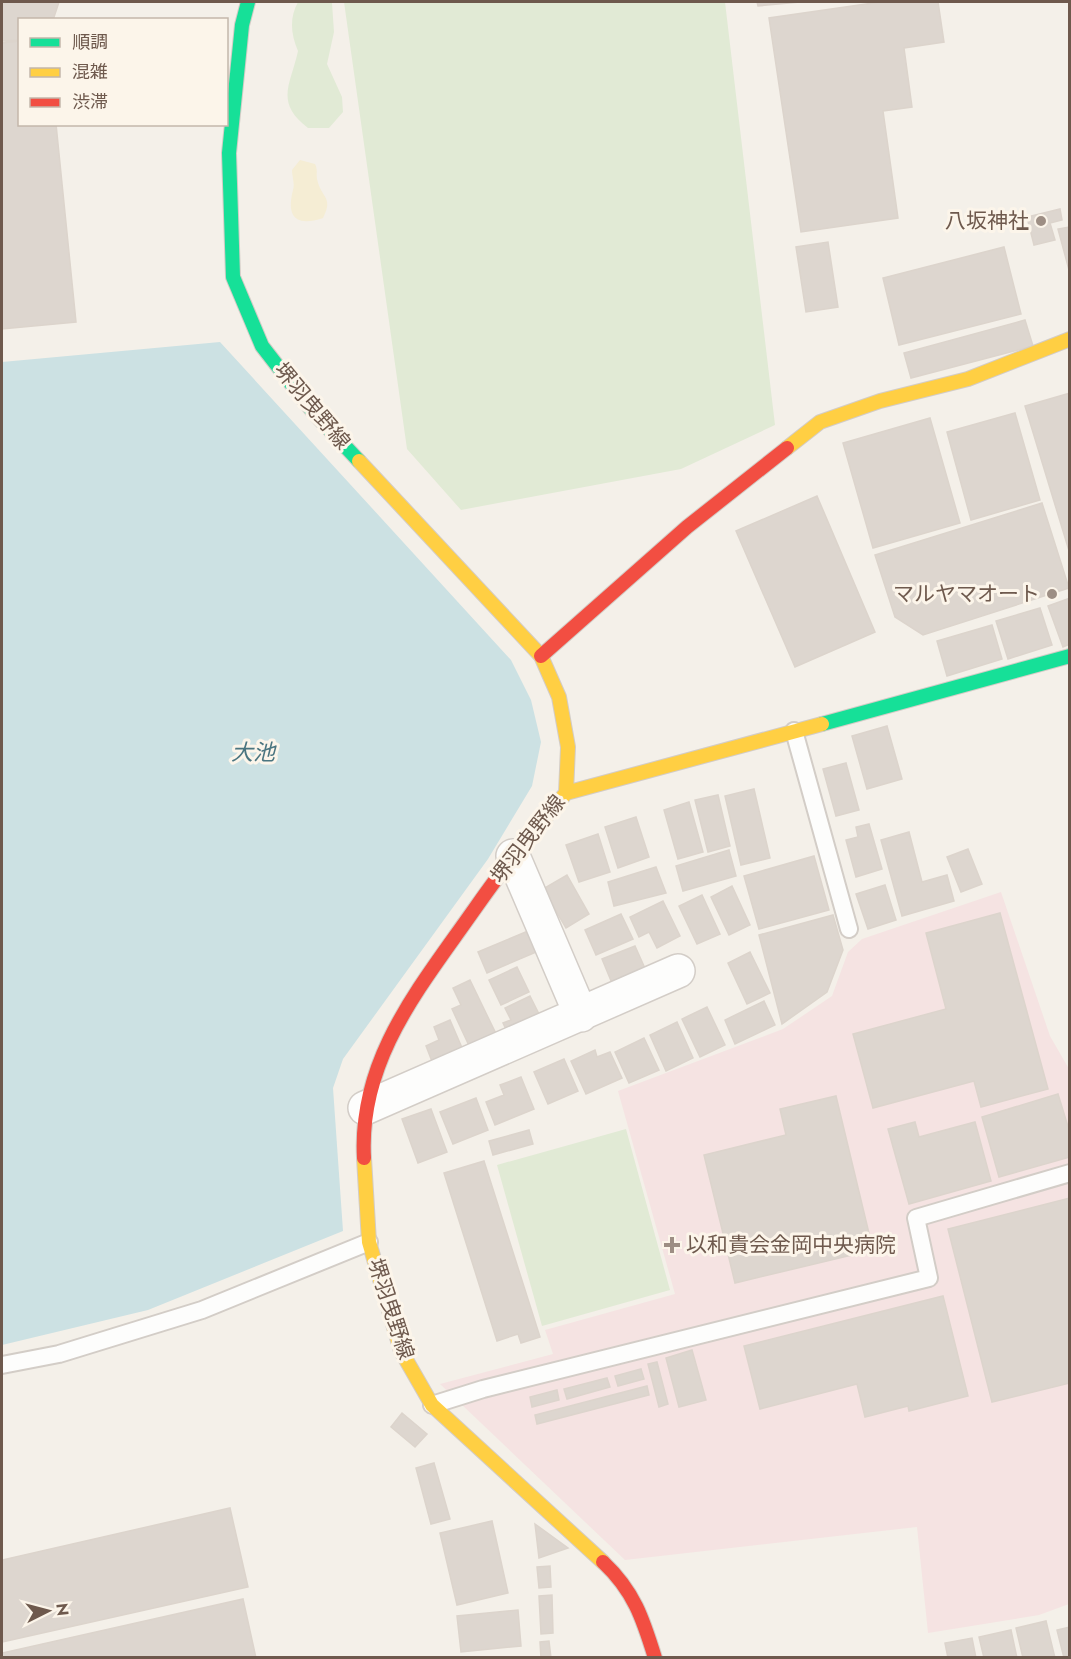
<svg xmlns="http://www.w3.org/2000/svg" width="1071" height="1659" viewBox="0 0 1071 1659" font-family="Jost,'Noto Sans JP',sans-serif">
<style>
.medical{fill:#f5e3e2}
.green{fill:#e1ead5}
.sand{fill:#f5edd4}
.water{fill:#cce1e3}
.building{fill:#ddd6cf;stroke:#dcd4cc;stroke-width:1.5}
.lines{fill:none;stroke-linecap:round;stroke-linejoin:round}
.lane-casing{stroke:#d3cdc7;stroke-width:20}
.street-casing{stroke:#d3cdc7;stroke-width:36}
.fast-casing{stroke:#d3ccc6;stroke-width:16}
.slow-casing{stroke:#d3ccc6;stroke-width:16}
.jam-casing{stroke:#d3ccc6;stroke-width:16}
.lane{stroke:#fdfdfc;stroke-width:16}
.street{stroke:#fdfdfc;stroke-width:33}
.fast{stroke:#16e098;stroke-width:14}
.slow{stroke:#ffcf43;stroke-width:14}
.jam{stroke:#f24e42;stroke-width:14}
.poi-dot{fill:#9d8e84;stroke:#fcf5ea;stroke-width:2}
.labels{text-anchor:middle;stroke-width:6;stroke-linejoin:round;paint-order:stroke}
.poi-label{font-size:21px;fill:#6e594d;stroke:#fcf5ea;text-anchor:end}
.street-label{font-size:21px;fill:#6e594d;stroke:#fcf5ea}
.water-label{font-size:22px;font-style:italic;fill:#4a7580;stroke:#fcf5ea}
</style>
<rect width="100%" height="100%" fill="#f4f0e9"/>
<path class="medical" d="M 1001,892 L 1050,1036 L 1069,1069 L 1069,1604 L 1039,1615 L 928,1633 L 917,1527 L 625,1560 L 440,1384 L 553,1354 L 545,1330 L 675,1294 L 618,1091 L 783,1029 L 832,996 L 848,952 L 862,939 Z"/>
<path class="green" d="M 298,2 L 332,3 L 334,32 L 327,64 L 342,97 L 343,112 L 329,128 L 308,128 C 274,102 291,84 298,51 C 291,35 289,18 298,2 Z
M 344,2 L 725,2 L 775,425 L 681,469 L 461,510 L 407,449 Z
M 626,1129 L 670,1290 L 542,1326 L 497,1165 Z"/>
<path class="sand" d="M 300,160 L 315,164 C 318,170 316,173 317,179 C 321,198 334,197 323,218 C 296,227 286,217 293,190 C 295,184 292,177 292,170 Z"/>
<path class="water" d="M 220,342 L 511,660 L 531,700 L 541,742 L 532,786 L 488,859 L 343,1059 L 333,1088 L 343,1231 L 148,1310 L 2,1345 L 2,362 Z"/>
<path class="building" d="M 2,2 L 59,2 L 53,20 L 20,20 L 20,40 L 2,41 Z
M 757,2 L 800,2 L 758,6 Z
M 880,2 L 938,2 L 944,42 L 904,48 L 912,107 L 883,111 L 898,218 L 801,232 L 769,18 Z
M 20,41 L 20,124 L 56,124 L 76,322 L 2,329 L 2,43 Z
M 1060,209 L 1062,220 L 1050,223 L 1055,240 L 1034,245 L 1027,217 Z
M 1070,227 L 1070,270 L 1069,270 L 1058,229 Z
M 828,242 L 838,307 L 806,312 L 796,247 Z
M 1004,247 L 1021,314 L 899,345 L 883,278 Z
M 1025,320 L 1033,346 L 911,378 L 904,353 Z
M 1070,393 L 1070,554 L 1025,406 Z
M 1015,413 L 1040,500 L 971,520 L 947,432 Z
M 930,418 L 960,523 L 873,548 L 843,443 Z
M 817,496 L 875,632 L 795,667 L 736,531 Z
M 1042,503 L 1069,588 L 923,635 L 895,617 L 875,555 Z
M 1070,598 L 1070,644 L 1063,647 L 1048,606 Z
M 1040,608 L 1052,645 L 1008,659 L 996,621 Z
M 992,625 L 1002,659 L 947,676 L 937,641 Z
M 887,726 L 902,779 L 867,789 L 852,736 Z
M 846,763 L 859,810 L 836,816 L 823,769 Z
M 754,789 L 770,858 L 741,865 L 725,796 Z
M 718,795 L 730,846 L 708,852 L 695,800 Z
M 689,802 L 703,852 L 678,859 L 664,810 Z
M 636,817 L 649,857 L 618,868 L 605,827 Z
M 869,824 L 882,869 L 856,877 L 846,840 L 858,837 L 856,827 Z
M 909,832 L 922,882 L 947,875 L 954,901 L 902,916 L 881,840 Z
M 598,834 L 610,872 L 579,882 L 566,845 Z
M 968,849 L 982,884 L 961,892 L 947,857 Z
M 729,850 L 736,876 L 683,891 L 676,866 Z
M 814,856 L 829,910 L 759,929 L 744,876 Z
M 656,867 L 666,893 L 614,906 L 608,882 Z
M 567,875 L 589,914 L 566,928 L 543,889 Z
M 885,885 L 896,920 L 868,929 L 856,894 Z
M 732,886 L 750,925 L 729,935 L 711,897 Z
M 702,895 L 720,934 L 697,944 L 679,906 Z
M 663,901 L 680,936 L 657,948 L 649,932 L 639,937 L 630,917 Z
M 1000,913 L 1048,1089 L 981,1107 L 974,1081 L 873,1108 L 853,1034 L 946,1009 L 926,933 Z
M 621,914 L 633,939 L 596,955 L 585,930 Z
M 833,915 L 843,950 L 827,992 L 782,1024 L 759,935 Z
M 528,931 L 536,952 L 487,973 L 478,952 Z
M 635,946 L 648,975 L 614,988 L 602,959 Z
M 750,952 L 770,993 L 747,1004 L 728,963 Z
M 517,967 L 529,992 L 501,1005 L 489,980 Z
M 470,980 L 499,1040 L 472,1052 L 452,1009 L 461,1005 L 453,988 Z
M 530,996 L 544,1024 L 511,1040 L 503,1023 L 511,1020 L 505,1008 Z
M 764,1001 L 775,1025 L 735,1044 L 725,1020 Z
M 707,1007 L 725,1045 L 700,1057 L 682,1019 Z
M 450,1020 L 466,1057 L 435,1069 L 426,1046 L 439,1040 L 434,1027 Z
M 677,1022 L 693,1058 L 666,1071 L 650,1035 Z
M 644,1038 L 659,1070 L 629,1083 L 615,1052 Z
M 595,1050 L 597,1057 L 610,1052 L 622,1078 L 586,1094 L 571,1061 Z
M 564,1059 L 578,1091 L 548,1104 L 534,1072 Z
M 521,1077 L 534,1109 L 495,1125 L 486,1102 L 504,1095 L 500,1085 Z
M 1058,1094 L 1070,1133 L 1070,1157 L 999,1177 L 982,1117 Z
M 836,1096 L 873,1250 L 735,1283 L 704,1155 L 786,1135 L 780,1109 Z
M 476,1098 L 488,1130 L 453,1144 L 440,1112 Z
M 431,1109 L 447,1152 L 418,1163 L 402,1119 Z
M 915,1122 L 919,1137 L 975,1122 L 991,1181 L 909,1204 L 888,1129 Z
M 529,1130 L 533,1144 L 493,1155 L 489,1141 Z
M 484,1161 L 540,1337 L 521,1343 L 518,1334 L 497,1341 L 444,1173 Z
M 1070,1198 L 1070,1383 L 992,1402 L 948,1229 Z
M 943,1296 L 968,1396 L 909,1411 L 908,1406 L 865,1417 L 857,1384 L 760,1409 L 744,1346 Z
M 692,1350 L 706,1400 L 679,1407 L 666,1358 Z
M 657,1362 L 668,1404 L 659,1407 L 648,1364 Z
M 641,1369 L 644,1379 L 618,1386 L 615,1376 Z
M 607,1378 L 610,1387 L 567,1399 L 564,1389 Z
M 647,1386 L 649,1395 L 537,1424 L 535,1415 Z
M 557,1390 L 559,1400 L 532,1407 L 530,1397 Z
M 402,1413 L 427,1434 L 415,1447 L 391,1427 Z
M 434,1463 L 450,1519 L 431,1524 L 416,1468 Z
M 230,1508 L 248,1587 L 2,1642 L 2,1560 Z
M 492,1521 L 508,1593 L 457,1605 L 440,1533 Z
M 535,1524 L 568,1548 L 539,1558 Z
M 550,1566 L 551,1587 L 539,1588 L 537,1567 Z
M 552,1595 L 553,1633 L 541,1634 L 539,1596 Z
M 243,1599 L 256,1658 L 2,1658 L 2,1653 Z
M 518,1610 L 521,1646 L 461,1652 L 457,1616 Z
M 1046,1621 L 1055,1658 L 1023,1658 L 1016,1628 Z
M 1070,1627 L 1070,1658 L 1064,1658 L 1057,1630 Z
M 1011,1630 L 1017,1658 L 984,1658 L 979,1637 Z
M 972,1638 L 976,1658 L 948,1658 L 945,1643 Z
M 549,1641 L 551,1658 L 541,1658 L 540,1642 Z"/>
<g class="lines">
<g class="lane-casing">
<path id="lane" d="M 794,731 L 849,929
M 2,1365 L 59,1354 L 202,1310 L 369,1242
M 432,1405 L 483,1389 L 929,1278 L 916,1218 L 1070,1173"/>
</g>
<g class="street-casing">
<path id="street" d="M 513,856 L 581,1015
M 365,1108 L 678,971"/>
</g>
<g class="fast-casing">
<path id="fast" d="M 248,2 L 242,25 L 229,153 L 233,277 L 262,346 L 314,413 L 359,461
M 822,724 L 1070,656"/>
</g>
<g class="slow-casing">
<path id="slow" d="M 787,448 L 820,422 L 880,401 L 968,379 L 1070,339
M 359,461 L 541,656 L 559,697 L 568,747 L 566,793 L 530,836
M 566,793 L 822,724
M 364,1158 L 369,1242 L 401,1351 L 432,1405 L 603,1562"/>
</g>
<g class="jam-casing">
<path id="jam" d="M 541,656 L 687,527 L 787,448
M 364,1158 C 359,1068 409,1001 459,931 C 482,899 504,866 530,836
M 603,1562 C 634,1591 643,1619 655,1658"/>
</g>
<use href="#lane" class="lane"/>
<use href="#street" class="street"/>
<use href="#fast" class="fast"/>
<use href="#slow" class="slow"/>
<use href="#jam" class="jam"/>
</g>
<g class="poi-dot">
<circle cx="1041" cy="221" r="6"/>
<circle cx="1052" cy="594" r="6"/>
<path d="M669 1236h6v6h6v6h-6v6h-6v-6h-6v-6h6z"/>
</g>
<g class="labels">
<g class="poi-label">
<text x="1029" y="228">八坂神社</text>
<text x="1040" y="601">マルヤマオート</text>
<text x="686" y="1252" text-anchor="start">以和貴会金岡中央病院</text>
</g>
<g class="street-label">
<text transform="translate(312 406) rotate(50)" y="7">堺羽曳野線</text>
<text transform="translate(528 839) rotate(-52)" y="7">堺羽曳野線</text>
<text transform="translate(391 1309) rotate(72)" y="7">堺羽曳野線</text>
</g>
<g class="water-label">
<text x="253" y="760">大池</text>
</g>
</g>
<rect width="1071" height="1659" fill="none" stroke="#6e594d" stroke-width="6"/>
<rect x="18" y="18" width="210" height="108" fill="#fcf5ea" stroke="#c3b7ab" stroke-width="1.5"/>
<rect x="30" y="38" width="30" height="9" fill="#16e098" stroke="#c3b7ab" stroke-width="1.5"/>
<text x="72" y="48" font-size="18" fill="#6e594d">順調</text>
<rect x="30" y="68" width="30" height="9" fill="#ffcf43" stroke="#c3b7ab" stroke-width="1.5"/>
<text x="72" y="78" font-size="18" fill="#6e594d">混雑</text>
<rect x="30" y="98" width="30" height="9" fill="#f24e42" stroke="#c3b7ab" stroke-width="1.5"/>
<text x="72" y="108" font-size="18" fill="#6e594d">渋滞</text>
<g transform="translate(48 1611) rotate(84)" stroke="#fcf5ea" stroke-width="4.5" paint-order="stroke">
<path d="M0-4.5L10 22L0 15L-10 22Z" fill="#6e594d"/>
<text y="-9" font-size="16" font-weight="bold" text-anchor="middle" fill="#6e594d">N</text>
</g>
</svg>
